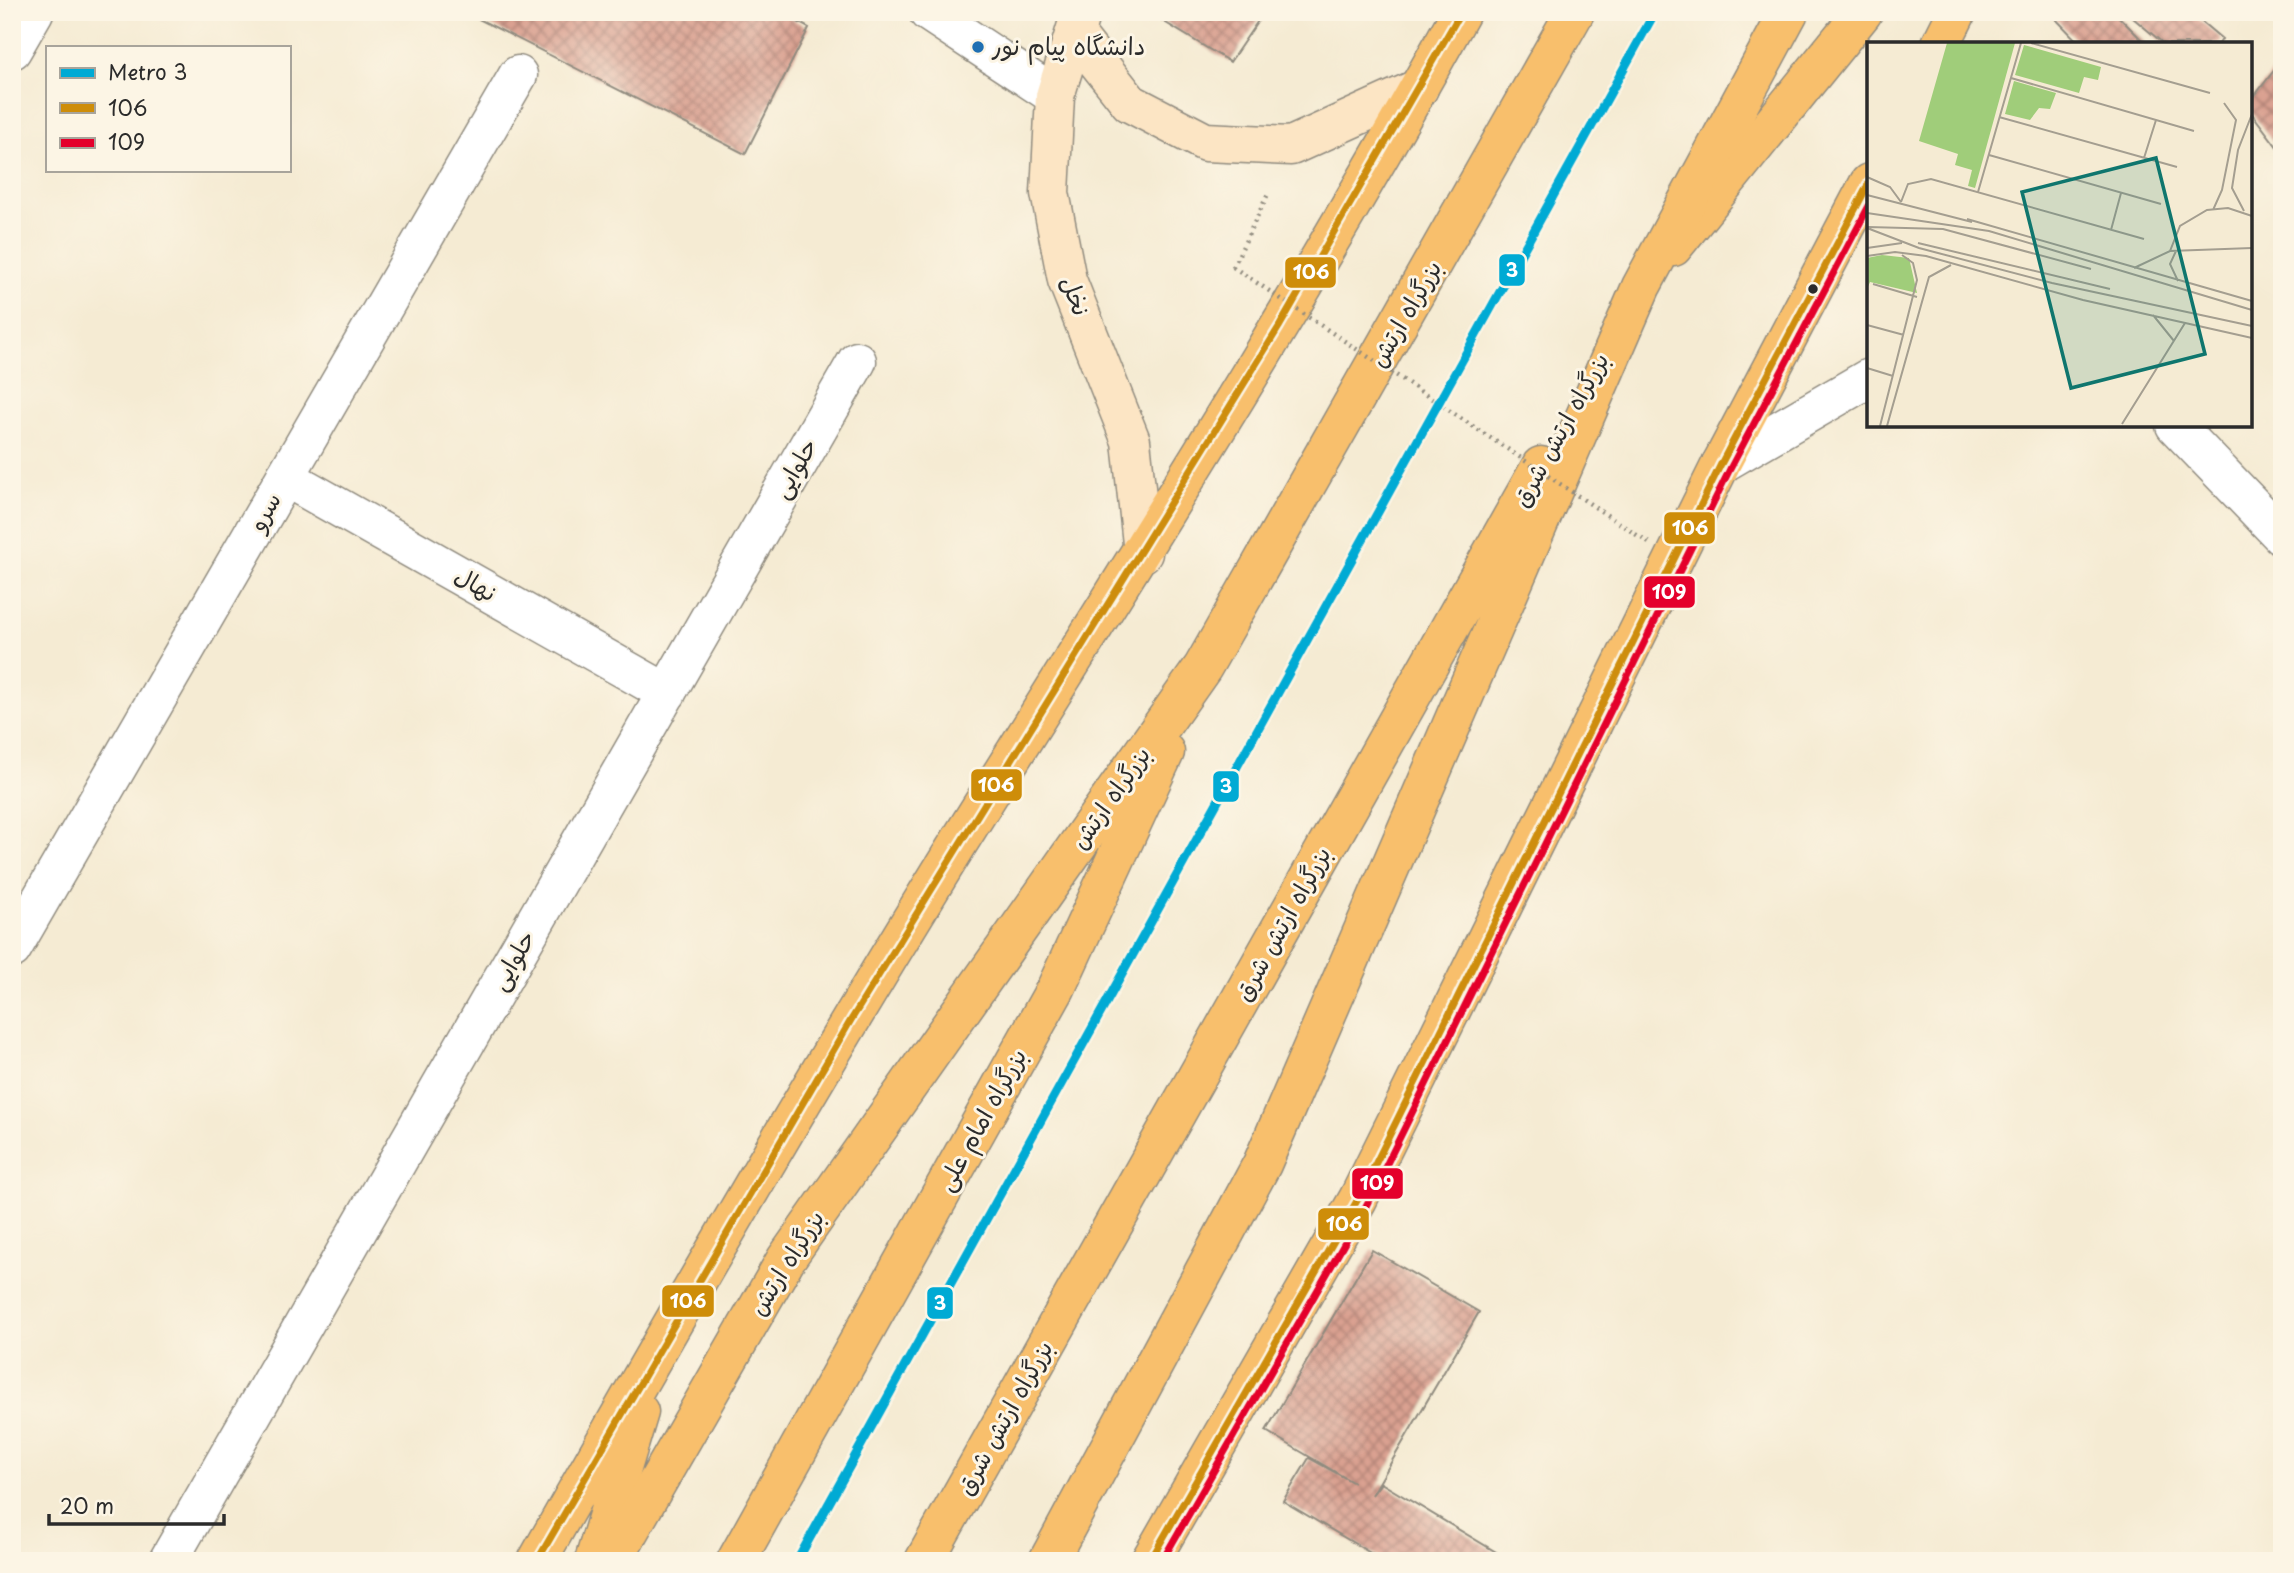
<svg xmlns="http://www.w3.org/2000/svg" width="2294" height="1573" viewBox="0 0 2294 1573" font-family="'Playpen Sans','Playpen Sans Arabic',sans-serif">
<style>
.building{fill:url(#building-cross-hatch)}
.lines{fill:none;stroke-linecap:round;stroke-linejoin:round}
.street-casing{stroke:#908b7f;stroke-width:41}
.secondary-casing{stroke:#908b7f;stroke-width:41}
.primary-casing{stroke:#908b7f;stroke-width:41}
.highway-casing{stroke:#908b7f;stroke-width:41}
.path{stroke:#908b7f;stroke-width:4.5;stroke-dasharray:2 5;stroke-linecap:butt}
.street{stroke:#fff;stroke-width:38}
.secondary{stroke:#fce5c4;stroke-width:38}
.primary{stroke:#f8bf6c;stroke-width:38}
.highway{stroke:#f8bf6c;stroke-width:38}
.path-bridge{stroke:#908b7f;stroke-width:4.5;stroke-dasharray:2 5;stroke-linecap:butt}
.bus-1-casing{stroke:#fcf5e5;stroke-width:12}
.bus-2-casing{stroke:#fcf5e5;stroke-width:12}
.bus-1{stroke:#ce8d09;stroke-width:7}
.bus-2{stroke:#e4002b;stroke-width:7}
.metro-1-casing{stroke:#fcf5e5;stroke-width:14}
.metro-1{stroke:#00aad4;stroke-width:9}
.poi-dot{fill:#1f6fb2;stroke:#fcf5e5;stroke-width:2.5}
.bus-dot{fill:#2b2b2b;stroke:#fcf5e5;stroke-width:2.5}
.labels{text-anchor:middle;stroke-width:6;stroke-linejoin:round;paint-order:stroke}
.poi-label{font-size:24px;fill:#2b2b2b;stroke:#fcf5e5;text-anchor:start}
.street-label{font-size:24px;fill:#2b2b2b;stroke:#fcf5e5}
.inset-road{fill:none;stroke:#a49e90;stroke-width:2}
.view{fill:#0f766e;fill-opacity:0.15;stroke:#0f766e;stroke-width:3.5}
.inset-edge{fill:none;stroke:#2b2b2b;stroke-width:3.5}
.line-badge{stroke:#fcf5e5;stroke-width:2.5}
.badge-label{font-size:19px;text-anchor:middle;font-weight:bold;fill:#fff}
</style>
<defs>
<pattern id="building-cross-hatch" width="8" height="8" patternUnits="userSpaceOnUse" patternTransform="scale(1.75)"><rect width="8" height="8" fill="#daa191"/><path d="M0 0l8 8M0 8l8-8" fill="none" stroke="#b18377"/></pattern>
</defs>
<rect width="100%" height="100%" fill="#fcf5e5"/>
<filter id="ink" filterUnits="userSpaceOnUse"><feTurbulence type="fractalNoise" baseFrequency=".0143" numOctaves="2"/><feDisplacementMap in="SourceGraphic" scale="14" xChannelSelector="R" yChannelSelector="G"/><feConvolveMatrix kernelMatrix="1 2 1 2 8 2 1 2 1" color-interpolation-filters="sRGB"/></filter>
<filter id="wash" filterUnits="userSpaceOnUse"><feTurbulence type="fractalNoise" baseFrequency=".00686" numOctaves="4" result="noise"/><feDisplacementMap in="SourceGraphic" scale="28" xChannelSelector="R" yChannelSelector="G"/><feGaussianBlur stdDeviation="1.57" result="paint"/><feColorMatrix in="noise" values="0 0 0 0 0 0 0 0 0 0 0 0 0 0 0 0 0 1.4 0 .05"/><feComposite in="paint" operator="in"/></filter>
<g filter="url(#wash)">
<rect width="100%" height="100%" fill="#f5ebd3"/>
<g id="blocks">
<path class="building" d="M 465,12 L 779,12 L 809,28 L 745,154 Z
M 1148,12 L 1264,12 L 1230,62 Z
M 2053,12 L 2114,12 L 2146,44 L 2080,44 L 2051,14 Z
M 2126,12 L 2190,12 L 2222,39 L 2219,44 L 2164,44 Z
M 2282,60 L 2282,145 L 2278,148 L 2250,111 L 2250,102 Z
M 1372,1250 L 1479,1312 L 1372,1495 L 1381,1483 L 1511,1561 L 1384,1561 L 1283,1501 L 1309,1458 L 1354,1483 L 1266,1431 Z"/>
</g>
</g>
<g filter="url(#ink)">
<use href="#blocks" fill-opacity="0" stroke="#908b7f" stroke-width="2"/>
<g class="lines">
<g class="street-casing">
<path id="street" d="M 928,12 L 1055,96
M 12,50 L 34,12
M 2175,425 L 2282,536
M 1721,464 L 1869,378
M 285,477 L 667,693
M 12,949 L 518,75
M 168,1561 L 857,361"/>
</g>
<g class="secondary-casing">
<path id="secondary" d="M 1081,12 L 1055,96 L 1050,193 L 1067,280 L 1131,441 L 1143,553
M 1077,36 L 1130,103 L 1205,142 L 1291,146 L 1419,88"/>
</g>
<g class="primary-casing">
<path id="primary" d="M 1941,44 L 1957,12
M 1673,247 L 1863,12
M 537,1561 C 674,1319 813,1078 959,842 C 1130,568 1305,295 1461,12
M 594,1561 L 639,1412
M 1150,1561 L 1358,1199 L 1721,464 L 1869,183"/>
</g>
<g class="highway-casing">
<path id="highway" d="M 612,1561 L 786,1259 L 1203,667 L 1575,12
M 736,1561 L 1056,988 L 1165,752
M 924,1561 L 1541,466
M 1048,1561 L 1262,1164 L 1641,287 L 1789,12"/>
</g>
<path class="path" d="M 1233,267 L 1268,194"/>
<use href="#street" class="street"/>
<use href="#secondary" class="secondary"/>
<use href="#primary" class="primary"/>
<use href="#highway" class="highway"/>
<path class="path-bridge" d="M 1233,267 L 1649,543"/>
<g class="bus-1-casing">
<path id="bus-1" d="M 537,1561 L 851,1020 L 1279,327 L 1461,12
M 1150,1561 L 1358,1199 L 1721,464 L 1869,183"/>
</g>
<g class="bus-2-casing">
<path id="bus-2" d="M 1162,1561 L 1367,1204 L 1730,469 L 1869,206"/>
</g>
<use href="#bus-1" class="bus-1"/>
<use href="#bus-2" class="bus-2"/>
<g class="metro-1-casing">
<path id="metro-1" d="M 797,1561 L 1655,12"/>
</g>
<use href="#metro-1" class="metro-1"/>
</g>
</g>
<circle class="poi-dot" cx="978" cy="47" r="7"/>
<circle class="bus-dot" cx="1813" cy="289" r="6"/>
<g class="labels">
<g class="poi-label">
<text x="992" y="55">دانشگاه پیام نور</text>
</g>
<g class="street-label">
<text transform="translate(1075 296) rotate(70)" y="8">نخل</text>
<text transform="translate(1406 314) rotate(-60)" y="8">بزرگراه ارتش</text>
<text transform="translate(1561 430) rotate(-61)" y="8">بزرگراه ارتش شرق</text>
<text transform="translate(795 469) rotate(-60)" y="8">حلوایی</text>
<text transform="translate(265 512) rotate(-60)" y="8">سرو</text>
<text transform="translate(476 585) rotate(30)" y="8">نهال</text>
<text transform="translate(1111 798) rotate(-55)" y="8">بزرگراه ارتش</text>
<text transform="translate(1283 924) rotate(-61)" y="8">بزرگراه ارتش شرق</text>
<text transform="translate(513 961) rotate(-60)" y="8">حلوایی</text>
<text transform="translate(982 1120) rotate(-61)" y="8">بزرگراه امام علی</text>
<text transform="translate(787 1263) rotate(-58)" y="8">بزرگراه ارتش</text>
<text transform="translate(1005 1418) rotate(-61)" y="8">بزرگراه ارتش شرق</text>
</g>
</g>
<g transform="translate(1867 42)">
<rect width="385" height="385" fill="#f5ebd3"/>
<path d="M 80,1 L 148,1 L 108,146 L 101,144 L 105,128 L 88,123 L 91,112 L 52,99 ZM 157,3 L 234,25 L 231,38 L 217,35 L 212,51 L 148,33 ZM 147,39 L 189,51 L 183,67 L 172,66 L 163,78 L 138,72 ZM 15,213 L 42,216 L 50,251 L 3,240 L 0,247 L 0,216 Z" fill="#a0cd7a"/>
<path class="inset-road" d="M 164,1 L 343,51M 144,36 L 327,89M 132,75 L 310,125M 122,113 L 294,162M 277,116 L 289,78M 0,135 L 23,145 L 34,160M 111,150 L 154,1M 0,153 L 105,180M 34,160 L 41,142 L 64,137 L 277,197M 346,168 L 355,148 L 369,78 L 357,61M 377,169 L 365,146 L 371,108 L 385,72M 0,171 L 122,189 L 385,268M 100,177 L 385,259M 1,185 L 76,187 L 224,227M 0,186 L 52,206 L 185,241 L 385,284M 244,188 L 254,151M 51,201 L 243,247M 0,206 L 35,201M 303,209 L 313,184 L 340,168 L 361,166 L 385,174M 309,209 L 303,222 L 311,239M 0,214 L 28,210 L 59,214 L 216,258 L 385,296M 267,226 L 303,209 L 385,206M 6,242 L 50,255M 286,273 L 307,299M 0,283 L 37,293M 0,326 L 26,334M 255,382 L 318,281M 13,384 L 50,238 L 46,221 L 35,213M 20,384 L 62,235 L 84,223"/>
<path class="view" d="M 289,116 L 338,312 L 204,346 L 155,150 Z"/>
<rect width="385" height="385" class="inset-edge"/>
</g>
<g class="line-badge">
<rect x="1498" y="253" width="28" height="34" rx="7" fill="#00aad4"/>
<rect x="1284" y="256" width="53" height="33" rx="7" fill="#ce8d09"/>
<rect x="1663" y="511" width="53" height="34" rx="7" fill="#ce8d09"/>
<rect x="1643" y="575" width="53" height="34" rx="7" fill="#e4002b"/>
<rect x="970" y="768" width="53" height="34" rx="7" fill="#ce8d09"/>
<rect x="1212" y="770" width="28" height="33" rx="7" fill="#00aad4"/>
<rect x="1351" y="1167" width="53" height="33" rx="7" fill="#e4002b"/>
<rect x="1317" y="1207" width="53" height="34" rx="7" fill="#ce8d09"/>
<rect x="661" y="1284" width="54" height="34" rx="7" fill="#ce8d09"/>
<rect x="926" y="1286" width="28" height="34" rx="7" fill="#00aad4"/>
</g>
<g class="badge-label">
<text x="1512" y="277">3</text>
<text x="1311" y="279">106</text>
<text x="1690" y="535">106</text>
<text x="1669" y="599">109</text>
<text x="996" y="792">106</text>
<text x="1226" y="793">3</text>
<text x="1377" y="1190">109</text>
<text x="1344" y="1231">106</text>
<text x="688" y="1308">106</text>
<text x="940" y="1310">3</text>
</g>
<rect width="2294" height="1573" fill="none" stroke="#fcf5e5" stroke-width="42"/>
<rect x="46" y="46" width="245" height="126" fill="#fcf5e5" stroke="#a8a49b" stroke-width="2"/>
<rect x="60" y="68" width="35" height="10" fill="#00aad4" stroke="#a8a49b" stroke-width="2"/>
<text x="108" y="80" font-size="21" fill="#2b2b2b">Metro 3</text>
<rect x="60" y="103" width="35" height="10" fill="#ce8d09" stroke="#a8a49b" stroke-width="2"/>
<text x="108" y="116" font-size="21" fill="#2b2b2b">106</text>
<rect x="60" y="138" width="35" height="10" fill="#e4002b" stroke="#a8a49b" stroke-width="2"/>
<text x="108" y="150" font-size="21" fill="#2b2b2b">109</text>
<path d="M49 1514v10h175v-10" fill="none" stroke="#2b2b2b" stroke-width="3.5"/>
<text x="60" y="1514" font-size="21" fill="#2b2b2b" stroke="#fcf5e5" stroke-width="5" paint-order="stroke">20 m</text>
</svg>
